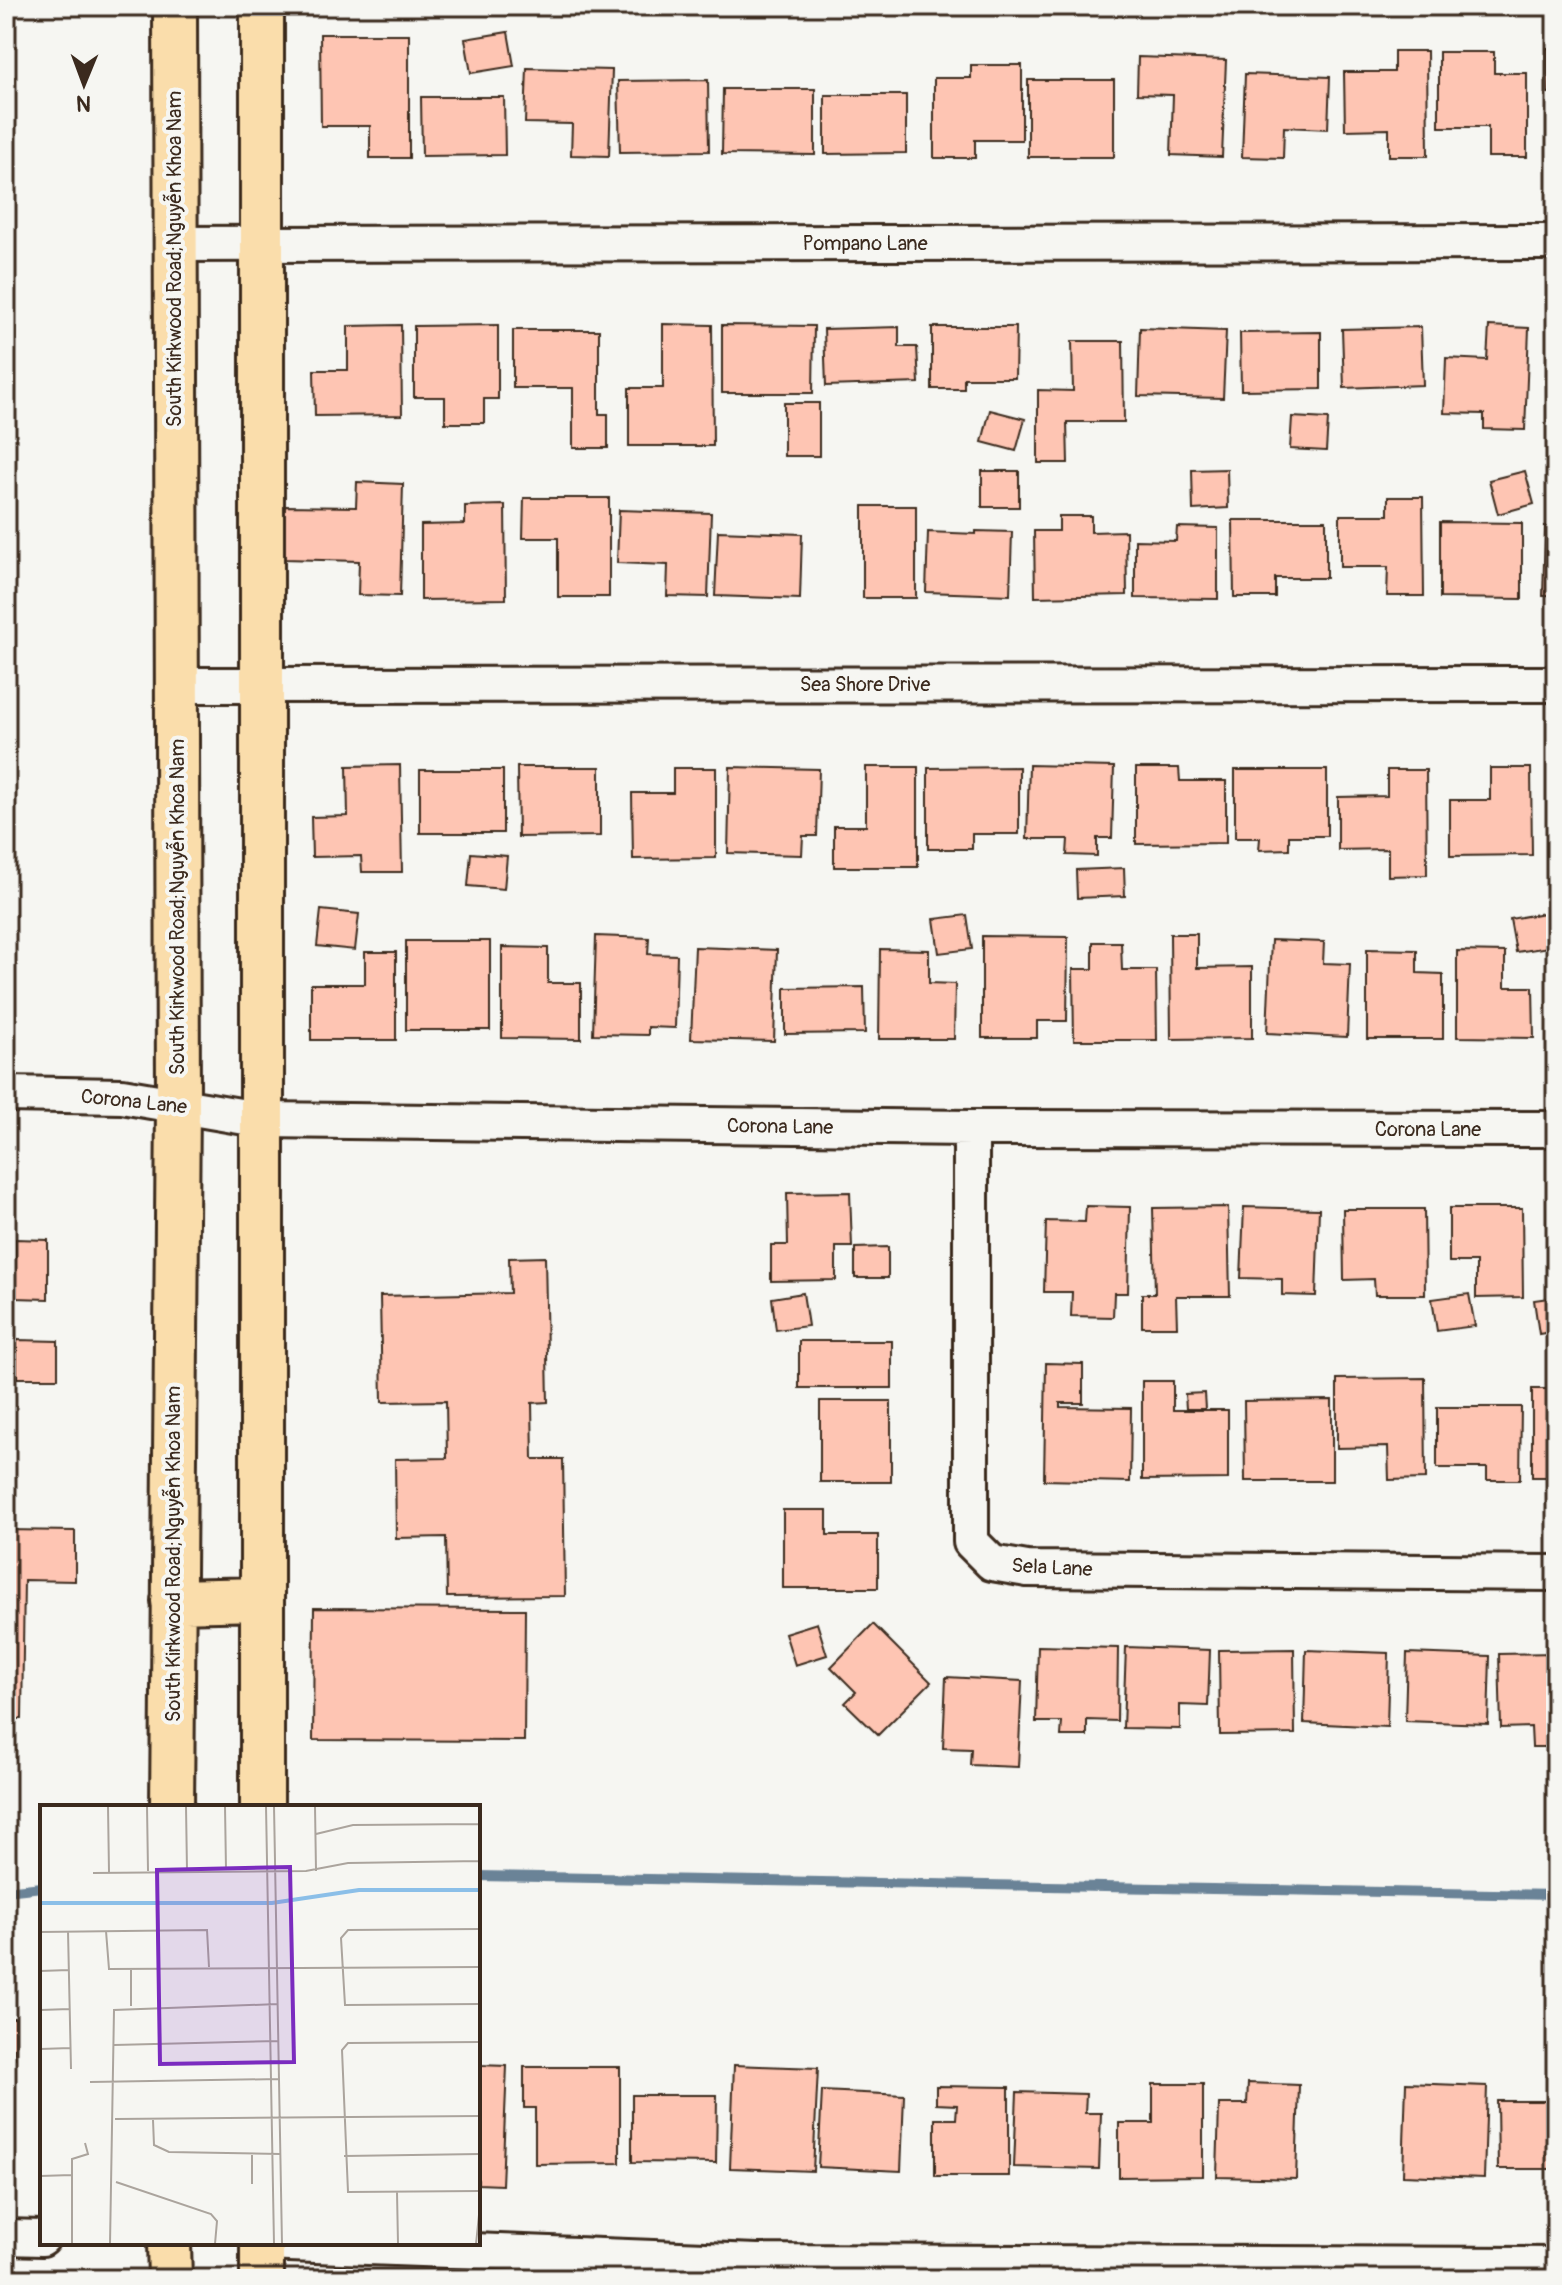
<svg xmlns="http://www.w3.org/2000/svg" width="1562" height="2285" viewBox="0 0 1562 2285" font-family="Pangolin,sans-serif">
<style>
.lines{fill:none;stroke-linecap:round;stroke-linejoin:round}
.stream{stroke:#6b8397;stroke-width:10}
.building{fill:#fec5b3;stroke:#3b2a1e;stroke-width:2}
.minor-casing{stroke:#3b2a1e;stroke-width:40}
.major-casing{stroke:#3b2a1e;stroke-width:48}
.minor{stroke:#f6f6f2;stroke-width:34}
.major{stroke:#faddab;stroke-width:42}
.labels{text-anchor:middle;stroke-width:8;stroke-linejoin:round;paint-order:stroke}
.street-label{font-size:20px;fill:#3b2a1e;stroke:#f6f6f2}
.inset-river{fill:none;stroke:#8bbfe8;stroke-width:4}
.inset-road{fill:none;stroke:#aba49d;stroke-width:2}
.view{fill:#7b2cbf;fill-opacity:0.15;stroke:#7b2cbf;stroke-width:4}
.inset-edge{fill:none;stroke:#3b2a1e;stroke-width:4}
</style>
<rect width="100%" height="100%" fill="#f6f6f2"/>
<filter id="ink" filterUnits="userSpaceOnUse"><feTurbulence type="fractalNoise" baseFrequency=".0125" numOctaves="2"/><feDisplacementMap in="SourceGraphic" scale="16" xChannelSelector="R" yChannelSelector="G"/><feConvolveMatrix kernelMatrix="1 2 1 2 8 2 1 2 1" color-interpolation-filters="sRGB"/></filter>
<g filter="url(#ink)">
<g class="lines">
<path class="stream" d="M 478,1876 L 1556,1895
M 6,1891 L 42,1887"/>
</g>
<path class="building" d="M 663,6 L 712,6 L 712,12 L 663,9 Z
M 972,6 L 1013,6 L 1013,12 Z
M 508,32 L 514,66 L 471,73 L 465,39 Z
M 320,34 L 409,34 L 409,158 L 370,158 L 370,126 L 321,126 Z
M 1547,48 L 1556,48 L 1556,93 L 1548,93 Z
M 1394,51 L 1427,51 L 1428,156 L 1389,156 L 1389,129 L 1345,130 L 1344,72 L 1394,72 Z
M 1439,52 L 1494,52 L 1494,73 L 1527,73 L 1527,157 L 1488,157 L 1488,127 L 1439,127 Z
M 1138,57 L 1226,60 L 1222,157 L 1171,155 L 1173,95 L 1137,94 Z
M 971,65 L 1022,65 L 1022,140 L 975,140 L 975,158 L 934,158 L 934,78 L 971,78 Z
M 527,68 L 612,70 L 609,156 L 571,155 L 572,124 L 525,123 Z
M 1245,74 L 1330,77 L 1328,129 L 1284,127 L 1283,158 L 1242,157 Z
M 708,80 L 709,151 L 620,152 L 618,81 Z
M 1028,80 L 1114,80 L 1114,157 L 1028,157 Z
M 723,89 L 815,89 L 815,155 L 722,154 Z
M 825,95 L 906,95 L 906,153 L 825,154 Z
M 421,97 L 504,97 L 505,155 L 422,156 Z
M 663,324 L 712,325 L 713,446 L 629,446 L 629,388 L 663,388 Z
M 401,325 L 402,415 L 315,416 L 314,370 L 348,370 L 348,326 Z
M 498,325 L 498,399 L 484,399 L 484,423 L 445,423 L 445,397 L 414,397 L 414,326 Z
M 722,325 L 814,326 L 813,393 L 722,393 Z
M 1489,326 L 1529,328 L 1525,430 L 1484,429 L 1484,414 L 1444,413 L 1446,358 L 1487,360 Z
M 899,327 L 899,347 L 917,347 L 919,383 L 826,386 L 824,329 Z
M 932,327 L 1016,327 L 1015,378 L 964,378 L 964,389 L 932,389 Z
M 1421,327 L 1423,385 L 1344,388 L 1342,329 Z
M 1140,328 L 1226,331 L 1223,398 L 1138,396 Z
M 513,330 L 599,330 L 599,414 L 608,414 L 608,448 L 573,448 L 573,388 L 513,388 Z
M 1321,332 L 1321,389 L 1241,390 L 1240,333 Z
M 1072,341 L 1123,341 L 1124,422 L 1067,422 L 1068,463 L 1038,463 L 1038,390 L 1073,391 Z
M 1548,388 L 1556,388 L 1556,424 L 1549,424 Z
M 784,403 L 819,403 L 819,456 L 784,456 Z
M 990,410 L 1025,419 L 1016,451 L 982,442 Z
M 1292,417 L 1328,419 L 1326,451 L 1290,449 Z
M 1227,469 L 1228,508 L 1193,510 L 1192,470 Z
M 982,471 L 1019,471 L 1019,507 L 982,507 Z
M 1525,471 L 1534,504 L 1498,514 L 1489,480 Z
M 357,482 L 403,484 L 400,596 L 358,595 L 359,561 L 284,559 L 285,506 L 356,507 Z
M 1388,497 L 1423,497 L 1424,596 L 1387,596 L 1388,567 L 1340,567 L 1340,515 L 1388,515 Z
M 524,498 L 609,498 L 609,597 L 558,597 L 558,538 L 523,538 Z
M 505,505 L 506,599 L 421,600 L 421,525 L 465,524 L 465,506 Z
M 863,506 L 916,506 L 916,598 L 863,598 Z
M 619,510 L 711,513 L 708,597 L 667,596 L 668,565 L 617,563 Z
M 1059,516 L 1091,516 L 1091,532 L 1126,531 L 1127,595 L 1035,597 L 1034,531 L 1059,531 Z
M 1233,520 L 1326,520 L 1326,578 L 1275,578 L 1275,597 L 1234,597 Z
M 1440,522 L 1522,523 L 1522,599 L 1440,598 Z
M 1545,526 L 1556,527 L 1556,596 L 1543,596 Z
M 1177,527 L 1218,528 L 1218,599 L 1135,598 L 1135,540 L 1176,541 Z
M 718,531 L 802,534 L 800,599 L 715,596 Z
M 976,531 L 1012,532 L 1010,595 L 926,592 L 928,532 L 976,534 Z
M 400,765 L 402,872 L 362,872 L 361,856 L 312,857 L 311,817 L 348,816 L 347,766 Z
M 1029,765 L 1114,767 L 1112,838 L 1097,838 L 1097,856 L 1067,855 L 1068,839 L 1027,839 Z
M 517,767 L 600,767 L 600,836 L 518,837 Z
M 730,767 L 819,769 L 817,836 L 803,836 L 802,855 L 728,853 Z
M 866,767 L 918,767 L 918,867 L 834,867 L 834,826 L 866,826 Z
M 1019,767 L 1019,834 L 972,834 L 972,849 L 928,849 L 928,768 Z
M 673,768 L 716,768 L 716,858 L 633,859 L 632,793 L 673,793 Z
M 1136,768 L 1179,768 L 1180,781 L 1226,781 L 1226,843 L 1136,844 Z
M 1490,768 L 1531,768 L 1532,855 L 1450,856 L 1450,800 L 1490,800 Z
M 420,770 L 503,770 L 503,833 L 420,833 Z
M 1235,770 L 1327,770 L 1327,836 L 1289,836 L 1289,849 L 1259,850 L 1260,838 L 1235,838 Z
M 1387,770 L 1426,770 L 1427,875 L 1388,876 L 1388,849 L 1338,850 L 1338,797 L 1387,796 Z
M 1547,828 L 1556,828 L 1556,880 L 1547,880 Z
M 471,853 L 507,856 L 504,889 L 468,886 Z
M 1124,868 L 1125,896 L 1077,898 L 1076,870 Z
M 321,910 L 359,914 L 355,950 L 317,946 Z
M 1544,913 L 1549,947 L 1516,952 L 1510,919 Z
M 967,915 L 972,949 L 939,953 L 934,919 Z
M 1170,934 L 1197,934 L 1197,968 L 1252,967 L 1252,1038 L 1171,1039 Z
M 596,936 L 649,938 L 648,954 L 677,955 L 675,1028 L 648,1027 L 648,1035 L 593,1034 Z
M 982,936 L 1068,937 L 1067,1021 L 1037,1021 L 1037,1038 L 982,1038 Z
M 1271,940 L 1324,942 L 1323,963 L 1350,964 L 1347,1037 L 1267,1033 Z
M 406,941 L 490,941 L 490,1030 L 406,1030 Z
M 1093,942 L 1121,942 L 1122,970 L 1156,970 L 1157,1040 L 1074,1040 L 1073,969 L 1093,969 Z
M 502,947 L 548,948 L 548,983 L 581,983 L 581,1039 L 502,1038 Z
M 695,947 L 777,950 L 774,1041 L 691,1039 Z
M 880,949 L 929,950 L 929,983 L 955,984 L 954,1039 L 879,1039 Z
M 1367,949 L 1417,950 L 1417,973 L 1443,974 L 1443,1039 L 1367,1039 Z
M 1457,951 L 1505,952 L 1505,987 L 1533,987 L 1534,1038 L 1457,1037 Z
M 365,952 L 396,952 L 396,1040 L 311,1040 L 311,984 L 365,984 Z
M 864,987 L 865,1033 L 785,1034 L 785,988 Z
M 850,1192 L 852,1247 L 836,1247 L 836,1280 L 771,1281 L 771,1245 L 788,1245 L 787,1193 Z
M 1086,1206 L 1130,1207 L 1128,1293 L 1114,1293 L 1113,1317 L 1071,1316 L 1072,1292 L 1044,1292 L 1046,1221 L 1085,1222 Z
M 1228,1207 L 1230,1296 L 1176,1296 L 1177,1327 L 1142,1327 L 1142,1294 L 1155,1294 L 1153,1208 Z
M 1244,1207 L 1319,1209 L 1316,1296 L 1282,1295 L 1282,1279 L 1241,1278 Z
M 1449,1208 L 1522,1208 L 1523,1297 L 1476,1298 L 1476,1262 L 1449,1262 Z
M 1548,1208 L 1556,1208 L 1556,1269 L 1547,1269 Z
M 1343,1209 L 1424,1209 L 1425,1295 L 1375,1295 L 1374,1279 L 1344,1280 Z
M 15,1239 L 48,1240 L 48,1299 L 15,1298 Z
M 888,1247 L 888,1278 L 855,1278 L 855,1248 Z
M 545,1257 L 548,1402 L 532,1403 L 533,1459 L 563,1459 L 565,1596 L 447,1597 L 446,1537 L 396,1538 L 395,1459 L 447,1458 L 446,1401 L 382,1402 L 380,1296 L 510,1293 L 509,1258 Z
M 803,1293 L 808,1326 L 776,1330 L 772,1298 Z
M 1469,1294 L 1475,1326 L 1437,1331 L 1432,1299 Z
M 1556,1297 L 1556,1331 L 1539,1334 L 1534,1300 Z
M 17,1340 L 58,1341 L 58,1378 L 17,1378 Z
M 799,1341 L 892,1341 L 892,1388 L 799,1388 Z
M 1046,1363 L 1083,1364 L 1083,1403 L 1060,1403 L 1060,1407 L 1131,1408 L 1130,1482 L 1044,1480 Z
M 1425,1378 L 1426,1479 L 1389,1480 L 1388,1447 L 1337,1448 L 1337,1379 Z
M 1142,1381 L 1173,1381 L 1173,1410 L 1228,1410 L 1228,1479 L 1142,1480 Z
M 1532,1389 L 1556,1389 L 1556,1477 L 1532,1477 Z
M 1204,1393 L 1205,1409 L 1186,1409 L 1185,1394 Z
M 1332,1400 L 1332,1481 L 1245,1481 L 1244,1401 Z
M 820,1401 L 891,1401 L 891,1482 L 820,1482 Z
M 1437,1407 L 1521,1407 L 1520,1480 L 1487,1480 L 1487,1468 L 1437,1468 Z
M 783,1510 L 827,1510 L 827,1535 L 878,1535 L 878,1588 L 783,1588 Z
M 6,1530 L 75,1531 L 75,1581 L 24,1580 L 22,1719 L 6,1719 Z
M 314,1608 L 525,1609 L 524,1741 L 313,1740 Z
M 817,1623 L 827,1655 L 795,1665 L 785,1633 Z
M 873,1624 L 931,1682 L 878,1735 L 845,1703 L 856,1692 L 831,1667 Z
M 1038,1646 L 1118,1648 L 1117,1721 L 1087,1720 L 1087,1736 L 1061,1736 L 1062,1722 L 1036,1722 Z
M 1126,1647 L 1210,1650 L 1208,1706 L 1180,1705 L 1180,1729 L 1123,1728 Z
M 1294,1649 L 1295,1734 L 1220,1735 L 1219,1650 Z
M 1306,1650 L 1389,1653 L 1387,1727 L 1304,1723 Z
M 1407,1653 L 1490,1656 L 1488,1724 L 1405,1721 Z
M 1556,1653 L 1556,1747 L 1532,1747 L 1531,1727 L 1501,1728 L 1499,1654 Z
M 946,1677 L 1022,1681 L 1018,1767 L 970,1765 L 971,1749 L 943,1748 Z
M 6,2018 L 15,2018 L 15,2058 L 6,2059 Z
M 478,2065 L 507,2066 L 502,2185 L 478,2184 Z
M 734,2065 L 818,2068 L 813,2171 L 730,2168 Z
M 524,2067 L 620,2067 L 620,2163 L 535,2164 L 535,2108 L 524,2108 Z
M 1248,2083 L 1299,2085 L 1296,2179 L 1217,2177 L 1219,2104 L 1247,2104 Z
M 1406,2083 L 1487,2086 L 1484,2178 L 1403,2175 Z
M 1153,2084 L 1203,2084 L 1203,2176 L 1119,2177 L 1119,2123 L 1153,2123 Z
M 936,2086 L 1009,2087 L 1009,2176 L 935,2176 L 935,2119 L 956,2119 L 957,2105 L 936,2104 Z
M 822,2091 L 904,2095 L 901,2171 L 818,2167 Z
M 1017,2092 L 1086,2094 L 1085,2113 L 1101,2113 L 1099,2169 L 1014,2167 Z
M 632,2095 L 717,2095 L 716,2163 L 632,2162 Z
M 1497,2101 L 1556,2101 L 1556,2169 L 1498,2169 Z"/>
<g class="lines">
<g class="minor-casing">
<path id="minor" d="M 174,244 L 1556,242
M 175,685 L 1556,684
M 6,1094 L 122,1096 L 263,1120 L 971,1128 L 1556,1129
M 971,1128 L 971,1542 L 992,1563 L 1027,1569 L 1556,1573
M 6,2237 L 42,2238
M 263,2243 L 757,2262 L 1556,2265"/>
</g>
<g class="major-casing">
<path id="major" d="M 262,6 L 262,1807
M 173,1601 L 262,1599
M 172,1807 L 178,1104 L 175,6
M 169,2243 L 170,2279
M 262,2243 L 262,2279"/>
</g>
<use href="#minor" class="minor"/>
<use href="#major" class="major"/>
</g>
</g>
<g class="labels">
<g class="street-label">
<text x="865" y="250">Pompano Lane</text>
<text transform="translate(174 259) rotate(-90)" y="7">South Kirkwood Road;Nguyễn Khoa Nam</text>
<text x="865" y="691">Sea Shore Drive</text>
<text transform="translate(177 907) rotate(-90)" y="7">South Kirkwood Road;Nguyễn Khoa Nam</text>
<text transform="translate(134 1101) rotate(6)" y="7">Corona Lane</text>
<text transform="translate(780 1126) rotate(1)" y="7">Corona Lane</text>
<text x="1428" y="1136">Corona Lane</text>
<text transform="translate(173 1554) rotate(-90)" y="7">South Kirkwood Road;Nguyễn Khoa Nam</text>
<text transform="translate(1052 1567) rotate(3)" y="7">Sela Lane</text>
</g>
</g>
<g transform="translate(40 1805)">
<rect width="440" height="440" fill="#f6f6f2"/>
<path class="inset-river" d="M 0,98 L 232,98 L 319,85 L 440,85"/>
<path class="inset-road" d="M 68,1 L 69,67M 107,1 L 108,66M 146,1 L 147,66M 185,1 L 186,65M 226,1 L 234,439M 234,1 L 242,439M 275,1 L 276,66M 439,1 L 440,74M 276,29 L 313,20 L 439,19M 53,68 L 266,66 L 308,58 L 440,56M 440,124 L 308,125 L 301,133 L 305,200 L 440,199M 28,126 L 31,264M 66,126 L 69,164 L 440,162M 0,127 L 167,125 L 169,162M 91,163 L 91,201M 0,166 L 29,165M 0,205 L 30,204M 440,237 L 308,238 L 302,245 L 308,387 L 440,386M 74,240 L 238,236M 0,244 L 31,243M 50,277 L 239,274M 75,314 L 440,311M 113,315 L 114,340 L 129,347 L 240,349M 304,351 L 440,349M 0,371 L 32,370M 76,377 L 171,409 L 177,416 L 175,439M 212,379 L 212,350M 357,387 L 358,439M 32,439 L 32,354 L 48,349 L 45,338M 70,439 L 74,205 L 238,199M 436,439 L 440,400"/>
<path class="view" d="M 250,62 L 254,257 L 120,259 L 117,65 Z"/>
<rect width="440" height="440" class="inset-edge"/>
</g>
<rect width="1562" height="2285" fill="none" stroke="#f6f6f2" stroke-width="32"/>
<rect x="16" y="16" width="1530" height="2253" fill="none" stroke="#3b2a1e" stroke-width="3" filter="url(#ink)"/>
<g transform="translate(84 84) rotate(181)" stroke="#f6f6f2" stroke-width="6" paint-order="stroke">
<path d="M0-6L14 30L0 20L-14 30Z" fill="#3b2a1e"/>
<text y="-12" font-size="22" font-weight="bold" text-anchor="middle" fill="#3b2a1e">N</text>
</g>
</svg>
